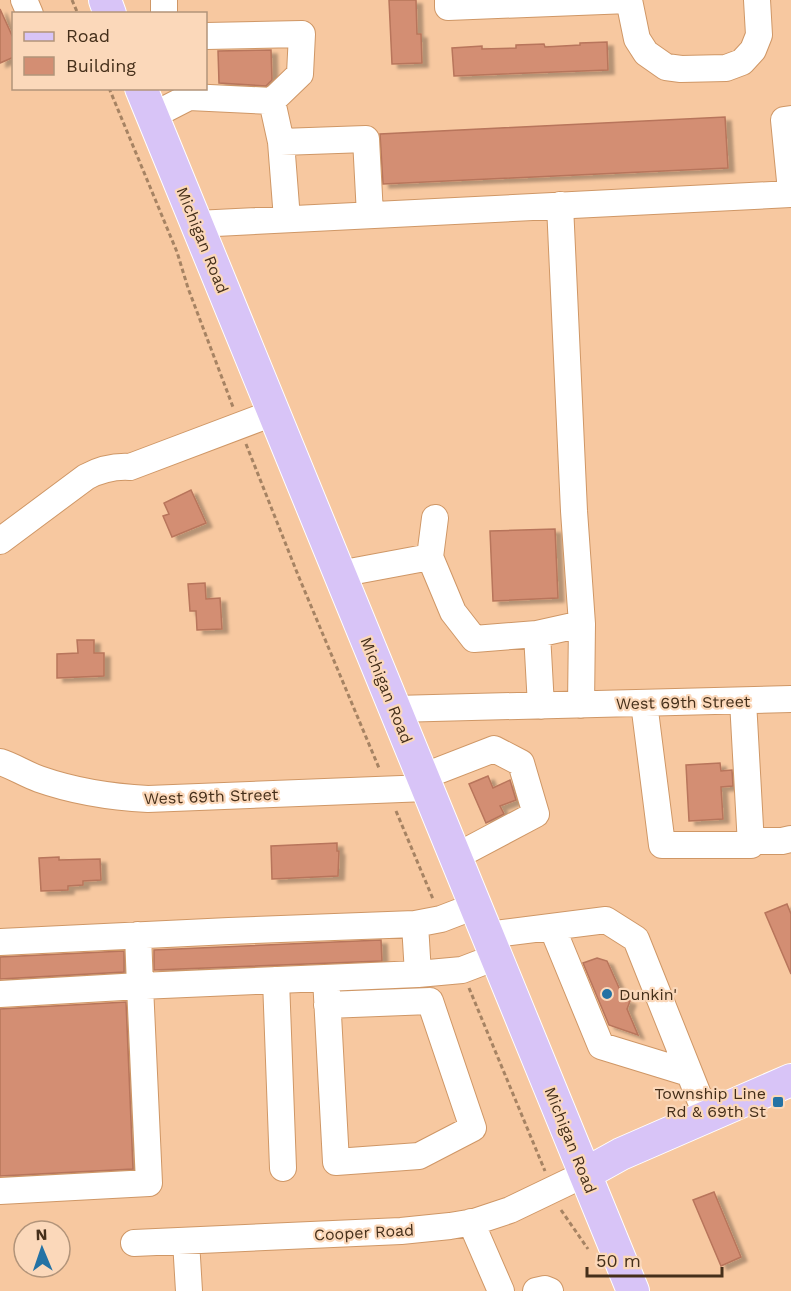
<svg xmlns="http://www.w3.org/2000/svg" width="791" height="1291" viewBox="0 0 791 1291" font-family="'Work Sans',sans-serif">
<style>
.building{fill:#d38e73;stroke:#b8755b;stroke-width:1.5;filter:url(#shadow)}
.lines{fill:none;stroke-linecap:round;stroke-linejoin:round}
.minor-casing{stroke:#cf9766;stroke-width:28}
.major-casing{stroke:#fff;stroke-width:34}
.path{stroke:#a68363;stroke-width:3;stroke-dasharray:4.5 3;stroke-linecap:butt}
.minor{stroke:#fff;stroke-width:26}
.major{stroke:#d8c4f7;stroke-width:32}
.poi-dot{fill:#2472a4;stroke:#fbd8ba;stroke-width:2}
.labels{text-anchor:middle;stroke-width:4.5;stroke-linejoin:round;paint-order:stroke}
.street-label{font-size:16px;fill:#452f1a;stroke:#fbd8ba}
.poi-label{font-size:16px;fill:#452f1a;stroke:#fbd8ba;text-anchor:start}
</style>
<defs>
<filter id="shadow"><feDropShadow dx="6" dy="4" stdDeviation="1.5" flood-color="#0004"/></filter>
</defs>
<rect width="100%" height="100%" fill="#f7c8a0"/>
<path class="building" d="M 389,0 L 416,0 L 417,34 L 421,34 L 422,63 L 392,64 Z
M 0,9 L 14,40 L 14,57 L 0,63 Z
M 607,42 L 608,70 L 454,76 L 452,48 L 482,46 L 482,49 L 516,48 L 516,45 L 544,44 L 545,47 L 580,45 L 580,43 Z
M 271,50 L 272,80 L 266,86 L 219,83 L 218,51 Z
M 725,117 L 728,168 L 383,184 L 380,134 Z
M 191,490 L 206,523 L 172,537 L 163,516 L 169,514 L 164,503 Z
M 555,529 L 558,598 L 493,601 L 490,531 Z
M 205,583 L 206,599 L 220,598 L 222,629 L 197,630 L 196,611 L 190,611 L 188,584 Z
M 77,640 L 94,640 L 94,653 L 104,653 L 104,676 L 57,678 L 57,654 L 78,653 Z
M 720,763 L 721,771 L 732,770 L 733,786 L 721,787 L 723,819 L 689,821 L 686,765 Z
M 488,776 L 493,788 L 510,780 L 516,800 L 500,806 L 504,814 L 486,823 L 469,784 Z
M 337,843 L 337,851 L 339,851 L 338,876 L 272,879 L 271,846 Z
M 59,857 L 59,860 L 100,859 L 101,880 L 83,881 L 83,885 L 68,886 L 68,890 L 41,891 L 39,858 Z
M 787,904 L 791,914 L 791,974 L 765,913 Z
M 381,940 L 382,961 L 154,970 L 154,950 Z
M 124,951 L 124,972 L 0,979 L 0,957 Z
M 597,958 L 607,961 L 624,999 L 630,1001 L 627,1009 L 638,1035 L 609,1025 L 583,963 Z
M 126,1002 L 133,1169 L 0,1176 L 0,1009 Z
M 714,1192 L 741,1257 L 721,1266 L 693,1200 Z"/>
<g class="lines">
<g class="minor-casing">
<path id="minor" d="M 24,0 L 30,14
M 448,0 L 448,7 L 629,0
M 629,0 L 637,39 L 646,53 L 666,67 L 681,69 L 726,68 L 742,62 L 753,50 L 759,35 L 757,0
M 164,14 L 164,0
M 272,101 L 281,142 L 366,139 L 370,215
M 152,116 L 189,97 L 272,101 L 300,74 L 302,34 L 206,36
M 791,119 L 784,120 L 791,191
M 281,142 L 287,219
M 196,224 L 791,194
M 0,541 L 86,477 C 101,469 114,466 130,467 L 273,413
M 430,557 L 435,518
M 339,574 L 430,557 L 453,612 L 474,639 L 537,634 L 582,624 L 574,511 L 560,205
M 537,634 L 541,706
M 644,703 L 662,845 L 751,845 L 743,701
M 581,705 L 582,624
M 395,709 L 791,699
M 0,762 C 13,766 25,774 39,779 C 76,792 109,797 148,799 L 427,788
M 422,777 L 494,749 L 521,763 L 536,814 L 455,857
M 751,841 L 782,841 L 791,839
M 475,906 L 441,919 L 415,924 L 418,974 L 462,970 L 496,957
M 552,927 L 601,1046 L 689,1073
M 138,935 L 140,986 L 418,974
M 487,935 L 606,920 L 636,939 L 707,1117
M 0,942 L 229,931 L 415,924
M 326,978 L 336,1162 L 419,1156 L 473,1128 L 430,1001 L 327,1005
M 276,980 L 283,1168
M 0,994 L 140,986 L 149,1183 L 0,1191
M 471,1222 L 501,1291
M 186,1241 L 189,1291
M 134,1243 L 401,1231 L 450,1226 L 474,1222 L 510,1210 L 585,1174
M 536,1291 L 545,1289 L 550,1291"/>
</g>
<g class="major-casing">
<path id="major" d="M 105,0 L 110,14
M 141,88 L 633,1291
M 585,1174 L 621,1154 L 791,1080"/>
</g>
<path class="path" d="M 72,0 L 78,14
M 109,88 L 177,252 L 188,288 L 233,407
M 246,444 L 298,575 L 379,768
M 396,811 L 433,899
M 469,988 L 545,1171
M 561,1210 L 588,1249"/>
<use href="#minor" class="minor"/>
<use href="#major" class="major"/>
</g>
<g class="poi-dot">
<circle cx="607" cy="994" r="6"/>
<rect x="772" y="1096" width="12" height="12" rx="3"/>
</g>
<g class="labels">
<g class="street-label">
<text transform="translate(203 240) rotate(68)" y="6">Michigan Road</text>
<text transform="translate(387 690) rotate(68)" y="6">Michigan Road</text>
<text transform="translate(683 702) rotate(-1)" y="6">West 69th Street</text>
<text transform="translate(211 796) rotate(-2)" y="6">West 69th Street</text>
<text transform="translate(571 1140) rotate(68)" y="6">Michigan Road</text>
<text transform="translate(364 1232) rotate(-3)" y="6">Cooper Road</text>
</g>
<g class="poi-label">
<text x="619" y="1000">Dunkin'</text>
<text x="766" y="1099" text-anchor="end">Township Line<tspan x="766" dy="18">Rd &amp; 69th St</tspan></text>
</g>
</g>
<rect x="12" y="12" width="195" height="78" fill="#fbd8ba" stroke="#b2947a" stroke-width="1.5"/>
<rect x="24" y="32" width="30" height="9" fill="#d8c4f7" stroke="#b2947a" stroke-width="1.5"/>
<text x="66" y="42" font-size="18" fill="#452f1a">Road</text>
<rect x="24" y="57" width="30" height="18" fill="#d38e73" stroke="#b2947a" stroke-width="1.5"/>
<text x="66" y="72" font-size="18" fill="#452f1a">Building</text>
<g transform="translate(42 1249) rotate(358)"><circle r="28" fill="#fbd8ba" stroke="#b2947a" stroke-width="1.5"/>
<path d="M0-4.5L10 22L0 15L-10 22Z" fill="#2472a4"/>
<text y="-9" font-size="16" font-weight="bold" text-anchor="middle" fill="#452f1a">N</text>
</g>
<path d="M587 1267v9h135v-9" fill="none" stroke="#452f1a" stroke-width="3"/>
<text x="596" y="1267" font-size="18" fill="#452f1a" stroke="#fbd8ba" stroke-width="4.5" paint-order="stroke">50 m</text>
</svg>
